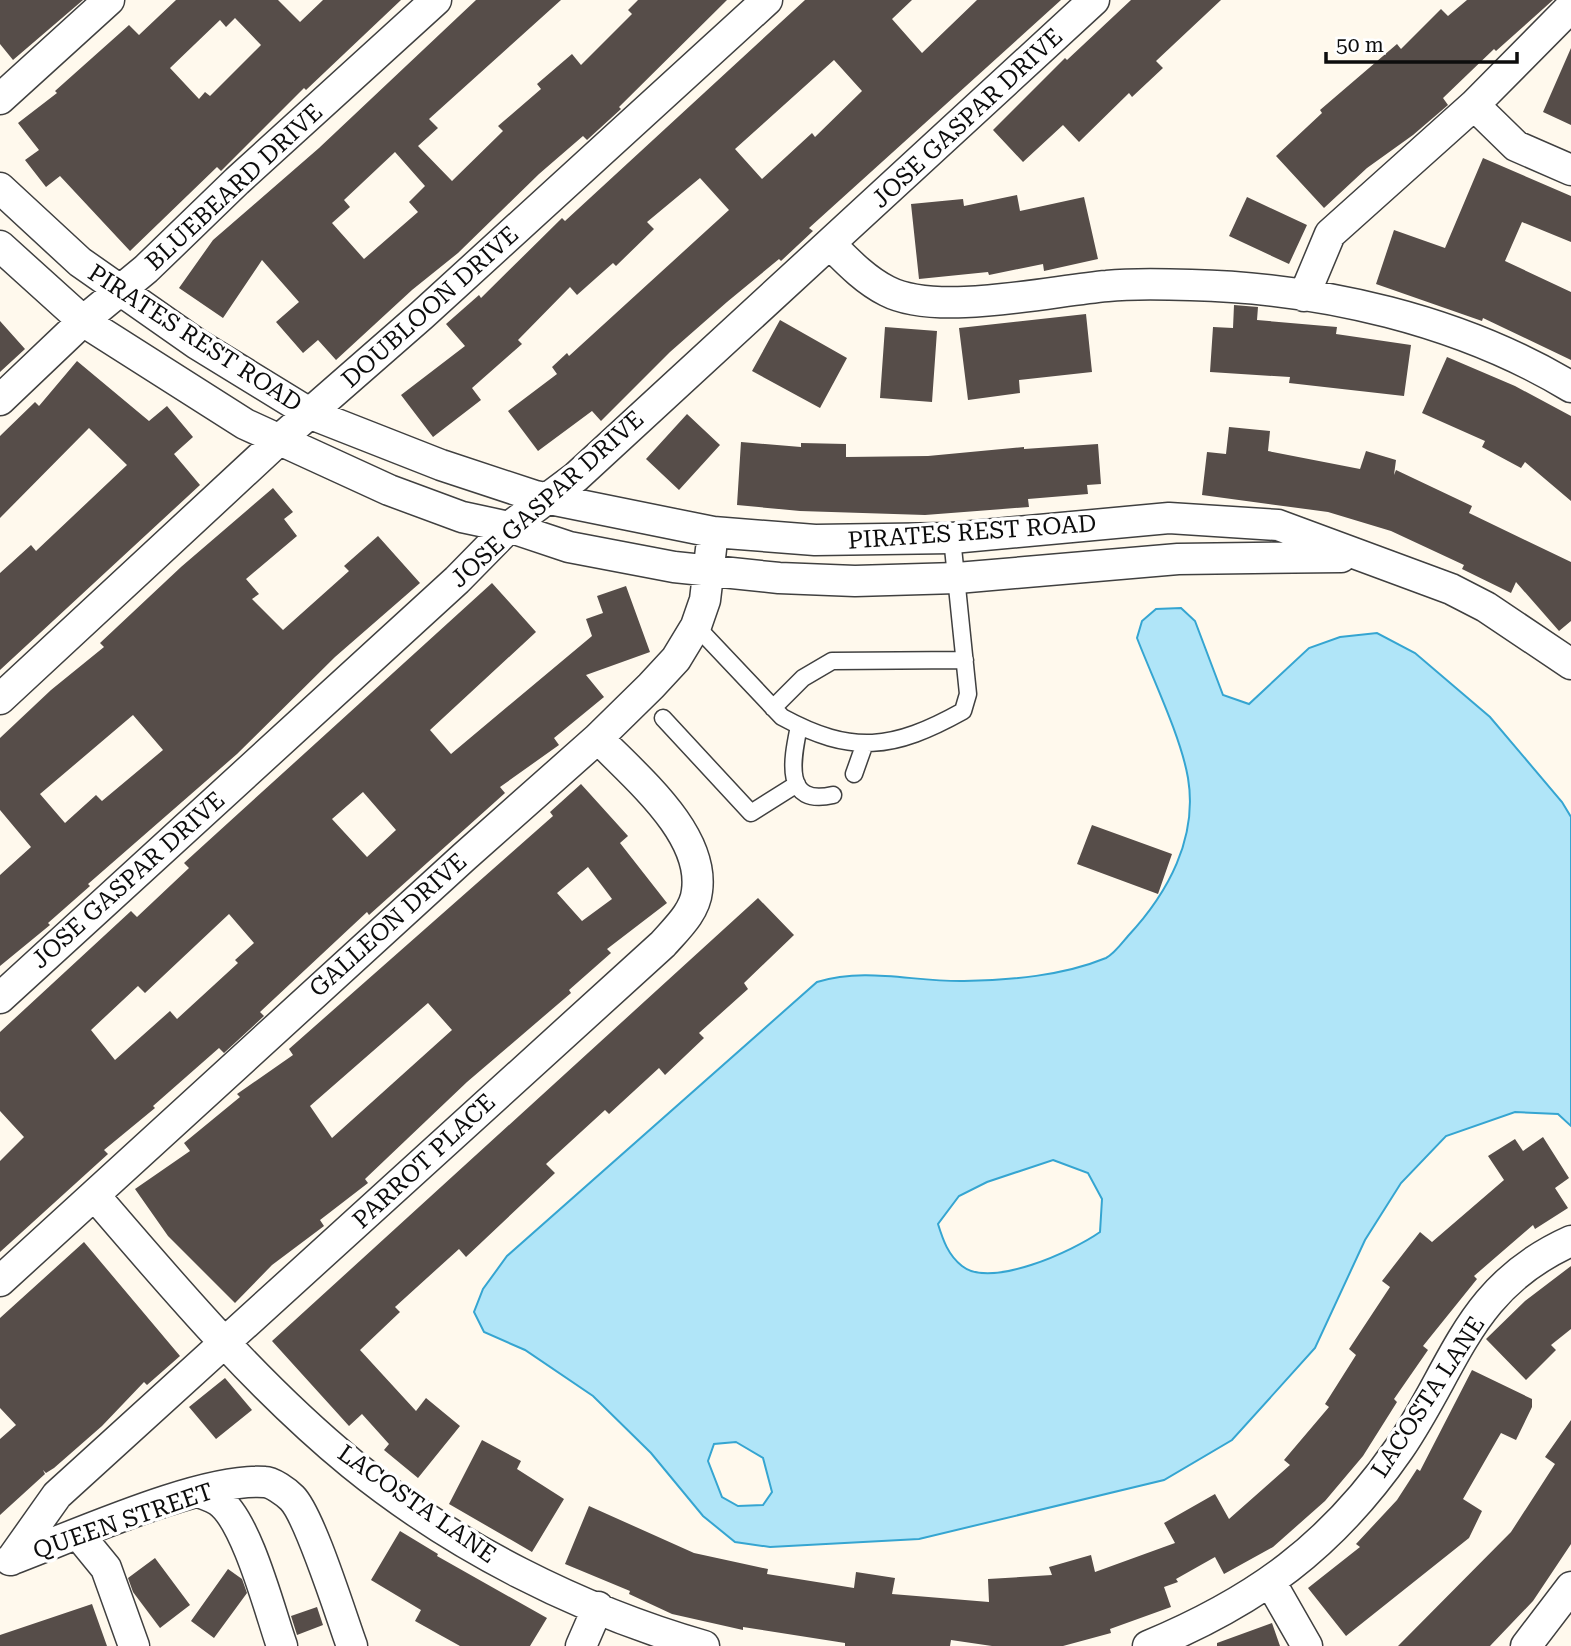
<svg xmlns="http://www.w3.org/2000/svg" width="1571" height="1646" viewBox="0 0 1571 1646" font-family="'Roboto Serif',serif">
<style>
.water{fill:#b0e5f8;stroke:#35a5d1;stroke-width:2;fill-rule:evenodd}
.building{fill:#564d49;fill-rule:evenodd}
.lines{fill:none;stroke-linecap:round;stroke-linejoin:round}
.service-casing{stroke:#404040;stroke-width:19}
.minor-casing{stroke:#404040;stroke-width:33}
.service{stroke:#fff;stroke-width:16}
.minor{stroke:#fff;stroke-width:30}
.labels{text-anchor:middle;stroke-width:7;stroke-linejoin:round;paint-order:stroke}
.street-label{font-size:24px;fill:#0d0d0d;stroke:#fff}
</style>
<rect width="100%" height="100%" fill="#fff9ed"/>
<path class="water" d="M 1181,608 L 1195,621 L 1223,695 L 1249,704 L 1309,648 L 1340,637 L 1377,633 L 1415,653 L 1490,717 L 1562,802 L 1571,817 L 1571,1126 L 1558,1114 L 1515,1112 L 1446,1136 L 1401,1183 L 1365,1240 L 1315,1348 L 1232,1440 L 1164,1480 L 919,1539 L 770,1547 L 735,1542 L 703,1516 L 651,1453 L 593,1396 L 525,1350 L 484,1332 L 474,1312 L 483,1289 L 507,1256 L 817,982 C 867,967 913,982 964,981 C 1011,980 1062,976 1106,958 C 1114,954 1122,943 1128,936 C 1168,893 1198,838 1188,778 C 1181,737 1152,677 1137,638 L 1142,621 L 1156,609 ZM 1053,1160 L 1088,1173 L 1102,1199 L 1100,1232 C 1073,1251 991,1289 962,1266 C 948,1255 943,1240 938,1224 L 959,1196 L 987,1182 ZM 736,1442 L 763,1458 L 772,1492 L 763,1505 L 738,1506 L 722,1497 L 708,1461 L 714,1444 Z"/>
<path class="building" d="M 0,0 L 83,0 L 13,60 L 0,44 Z
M 176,0 L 278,0 L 300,22 L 323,0 L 401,0 L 306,90 L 304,88 L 221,171 L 217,167 L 130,251 L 60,176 L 46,187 L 25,160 L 39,150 L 18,123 L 57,93 L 55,91 L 129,25 L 139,35 ZM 235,18 L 261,45 L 210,96 L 205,92 L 199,99 L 170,68 L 220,20 L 226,27 Z
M 476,0 L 561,0 L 429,119 L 438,128 L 418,146 L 452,181 L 503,131 L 498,126 L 541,89 L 537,84 L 572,54 L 581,65 L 632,14 L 628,10 L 638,0 L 727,0 L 619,107 L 621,109 L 587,140 L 583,136 L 539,174 L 458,253 L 412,290 L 336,360 L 318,340 L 303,353 L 276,322 L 299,302 L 262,260 L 223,318 L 179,288 L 213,240 L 319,148 ZM 395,152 L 425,186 L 409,202 L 418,212 L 364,259 L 332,223 L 350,207 L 344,200 Z
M 805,0 L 912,0 L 892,19 L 922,53 L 977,0 L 1061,0 L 809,228 L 813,231 L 781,261 L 779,259 L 727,302 L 670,352 L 601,421 L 592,411 L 538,451 L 508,411 L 557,374 L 552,367 L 567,353 L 569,356 L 729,210 L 700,178 L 647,222 L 654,229 L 616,266 L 613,263 L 577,295 L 570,287 L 518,340 L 522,344 L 472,388 L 481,400 L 433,437 L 401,395 L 465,346 L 446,324 L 479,295 L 481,298 L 562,218 L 565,221 ZM 834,60 L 862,91 L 815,137 L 812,133 L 762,179 L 735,149 Z
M 1131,0 L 1221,0 L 1156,61 L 1163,68 L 1132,97 L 1129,93 L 1079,142 L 1063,125 L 1023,162 L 993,130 L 1065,58 L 1067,60 Z
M 1467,0 L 1553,0 L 1496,51 L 1494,49 L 1443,98 L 1448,105 L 1413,135 L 1367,168 L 1324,208 L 1276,156 L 1322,113 L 1320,110 L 1397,44 L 1401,49 L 1441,9 L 1448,16 Z
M 1571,48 L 1571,125 L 1543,112 Z
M 1483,158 L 1571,196 L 1571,242 L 1522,222 L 1505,261 L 1571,292 L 1571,360 L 1483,318 L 1482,321 L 1376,284 L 1394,230 L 1445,248 Z
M 1017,195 L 1020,211 L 1084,197 L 1098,259 L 1044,271 L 1043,264 L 989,275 L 988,272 L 919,279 L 911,204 L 963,199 L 964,206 Z
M 1247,197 L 1307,225 L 1289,264 L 1229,236 Z
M 1234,305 L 1258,307 L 1257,320 L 1337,327 L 1336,334 L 1411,345 L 1404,396 L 1289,383 L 1290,377 L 1210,372 L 1213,327 L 1233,328 Z
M 1086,314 L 1092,372 L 1019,380 L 1020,393 L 968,400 L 959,328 Z
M 780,320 L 847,358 L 820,408 L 752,371 Z
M 0,321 L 25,349 L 0,372 Z
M 885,327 L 937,331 L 932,402 L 880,398 Z
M 1447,357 L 1515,386 L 1571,416 L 1571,501 L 1525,462 L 1521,468 L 1482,447 L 1485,441 L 1422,413 Z
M 77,361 L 149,421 L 167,406 L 193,437 L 174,454 L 200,485 L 0,670 L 0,573 L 31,545 L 36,551 L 127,465 L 89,428 L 0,518 L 0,436 L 35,402 L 39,406 Z
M 687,414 L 720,445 L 679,490 L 646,459 Z
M 1229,427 L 1270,431 L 1268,451 L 1360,469 L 1366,451 L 1396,460 L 1394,475 L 1396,470 L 1472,506 L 1469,513 L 1571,562 L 1571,621 L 1559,631 L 1516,582 L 1511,593 L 1462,569 L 1464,565 L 1391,531 L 1328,512 L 1202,495 L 1207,452 L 1226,454 Z
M 741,442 L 801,447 L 801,443 L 846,444 L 846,457 L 928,456 L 1024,447 L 1024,449 L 1098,444 L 1101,484 L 1087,485 L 1088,494 L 1028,499 L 1029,507 L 925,515 L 800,511 L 737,505 Z
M 273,488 L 293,512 L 284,519 L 297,536 L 246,579 L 259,594 L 252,599 L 283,630 L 349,571 L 344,566 L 378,536 L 420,583 L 335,657 L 237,754 L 88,884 L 90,886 L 48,923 L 50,925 L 0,966 L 0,875 L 31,847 L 0,810 L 0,738 L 51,690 L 104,647 L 100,643 L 181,567 ZM 133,715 L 163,750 L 102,801 L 96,795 L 65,823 L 40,794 Z
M 492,583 L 536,632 L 430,730 L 451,754 L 592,636 L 586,619 L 603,613 L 597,596 L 626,586 L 650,652 L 586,675 L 604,697 L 554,738 L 559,745 L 500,787 L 505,793 L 369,915 L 367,912 L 260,1012 L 264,1016 L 224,1053 L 219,1048 L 153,1106 L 155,1108 L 104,1150 L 108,1154 L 0,1252 L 0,1161 L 24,1137 L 0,1111 L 0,1032 L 131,911 L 137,917 L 189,868 L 184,863 ZM 363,792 L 396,830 L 367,857 L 332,819 ZM 229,914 L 254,943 L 235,960 L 238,963 L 177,1019 L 170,1011 L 115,1060 L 91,1030 L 138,986 L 145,993 Z
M 581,784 L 628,836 L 620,843 L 667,903 L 607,949 L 611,953 L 569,990 L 571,993 L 467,1082 L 365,1179 L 368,1183 L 320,1220 L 324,1226 L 272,1265 L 235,1303 L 168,1236 L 135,1189 L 190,1151 L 184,1143 L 240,1097 L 237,1094 L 293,1055 L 289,1049 L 553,816 L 550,812 ZM 588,867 L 612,899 L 582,921 L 557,893 ZM 428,1003 L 452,1030 L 332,1138 L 310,1106 Z
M 1092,825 L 1172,854 L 1158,894 L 1077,864 Z
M 758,898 L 794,935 L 744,983 L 748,989 L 699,1033 L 704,1038 L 665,1075 L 659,1068 L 609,1114 L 605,1110 L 546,1164 L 555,1173 L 466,1257 L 459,1249 L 395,1307 L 400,1312 L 360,1350 L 416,1411 L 426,1398 L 460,1426 L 418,1478 L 384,1450 L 389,1444 L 362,1414 L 349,1426 L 272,1341 Z
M 1543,1137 L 1569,1178 L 1555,1188 L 1568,1208 L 1535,1229 L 1533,1225 L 1474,1276 L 1477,1279 L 1423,1346 L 1428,1350 L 1394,1399 L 1397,1402 L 1363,1456 L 1325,1501 L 1273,1547 L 1224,1574 L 1215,1557 L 1176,1579 L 1178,1582 L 1164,1587 L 1171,1607 L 1110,1629 L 1111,1633 L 1063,1646 L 992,1646 L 951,1640 L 950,1646 L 845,1646 L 845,1643 L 743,1627 L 743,1630 L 672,1614 L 629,1594 L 630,1591 L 565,1564 L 589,1506 L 694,1553 L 768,1569 L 767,1574 L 854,1588 L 856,1572 L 895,1578 L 892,1594 L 989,1602 L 988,1579 L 1052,1575 L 1049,1567 L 1091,1555 L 1095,1572 L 1175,1543 L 1164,1523 L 1215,1494 L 1229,1519 L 1290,1465 L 1284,1460 L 1329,1407 L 1325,1404 L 1356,1355 L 1349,1349 L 1390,1287 L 1382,1281 L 1420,1232 L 1432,1242 L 1504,1180 L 1488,1156 L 1515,1139 L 1523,1151 Z
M 84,1242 L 180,1356 L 147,1385 L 144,1382 L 102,1426 L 54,1468 L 46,1473 L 43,1470 L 45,1474 L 0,1515 L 0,1439 L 16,1425 L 0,1408 L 0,1318 Z
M 1571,1266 L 1571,1329 L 1551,1345 L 1556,1350 L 1526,1380 L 1486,1339 L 1525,1301 Z
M 1472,1370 L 1532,1399 L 1532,1407 L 1516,1440 L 1501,1433 L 1463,1499 L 1482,1511 L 1469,1538 L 1346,1636 L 1308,1588 L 1360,1547 L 1356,1544 L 1397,1500 L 1417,1469 L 1420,1471 Z
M 225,1378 L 252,1410 L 216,1439 L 189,1407 Z
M 1571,1420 L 1571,1544 L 1533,1601 L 1490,1646 L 1398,1646 L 1511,1532 L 1555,1464 L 1545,1457 Z
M 482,1440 L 521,1461 L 517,1469 L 564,1499 L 532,1552 L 449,1504 Z
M 400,1531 L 438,1554 L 437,1556 L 547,1618 L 530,1646 L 460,1646 L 415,1621 L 421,1610 L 371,1580 Z
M 155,1558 L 190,1605 L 160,1628 L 133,1592 L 128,1578 Z
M 228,1569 L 242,1579 L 247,1593 L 214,1638 L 191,1621 Z
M 92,1604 L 107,1646 L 0,1646 L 0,1635 Z
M 317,1607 L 323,1625 L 297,1635 L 291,1616 Z
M 1272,1623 L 1280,1646 L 1217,1646 L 1217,1643 Z"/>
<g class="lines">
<g class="service-casing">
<path id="service" d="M 696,626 L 782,717 C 852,755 893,750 963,711 L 968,694 L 952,538
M 773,708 L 803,678 L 832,661 L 965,660
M 663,718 L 751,813 L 797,784
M 799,726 C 793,756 781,807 833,795
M 854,774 L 865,743"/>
</g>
<g class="minor-casing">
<path id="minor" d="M 0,99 L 109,0
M 1474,105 L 1516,146 L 1571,170
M 0,188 L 80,262 L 197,344 L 311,414 L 441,465 L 535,496 L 713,532 L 815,540 L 952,538 L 1169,518 L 1278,525 L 1451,589 L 1486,607 L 1571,664
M 830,244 C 847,261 865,280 887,291 C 937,317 1049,291 1107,286 C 1134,283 1164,284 1191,285 C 1321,288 1460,320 1571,387
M 0,246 L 83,321 L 245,424 L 389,490 L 462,517 L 509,527 L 569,547 L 674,567 L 779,578 L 855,581 L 957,578 L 1178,559 L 1341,557
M 1304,296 L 1330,234 L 1474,105 L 1571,7
M 0,400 L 83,321 L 146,269 L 237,181 L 436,0
M 0,699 L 279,440 L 422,315 L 767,0
M 0,998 L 457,580 L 509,527 L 576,477 L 1094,0
M 95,1196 C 175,1289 257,1386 352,1464 C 454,1547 579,1610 704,1646
M 0,1281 L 464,857 L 598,738 L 651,686 L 676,659 L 696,626 L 705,600 L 711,549
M 199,1492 C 206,1495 213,1497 219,1501 C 247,1521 270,1612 282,1646
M 79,1535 L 106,1568 L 134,1646
M 10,1560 C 72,1537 203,1477 265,1482 C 272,1482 286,1492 292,1498 C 310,1516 341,1616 352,1646
M 11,1560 L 57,1495 L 663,944 C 676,929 695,912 697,891 C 705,833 635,777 598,738
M 1271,1583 L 1307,1646
M 581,1646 L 598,1607
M 1148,1646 C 1256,1601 1331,1547 1399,1449 C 1456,1366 1468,1287 1571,1241
M 1526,1646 L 1571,1587"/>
</g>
<use href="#service" class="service"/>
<use href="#minor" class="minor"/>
</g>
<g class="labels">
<g class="street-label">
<text transform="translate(967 118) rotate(-43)" y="8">JOSE GASPAR DRIVE</text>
<text transform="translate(234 187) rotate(-43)" y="8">BLUEBEARD DRIVE</text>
<text transform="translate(430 307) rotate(-42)" y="8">DOUBLOON DRIVE</text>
<text transform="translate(195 338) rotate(33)" y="8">PIRATES REST ROAD</text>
<text transform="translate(547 499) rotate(-42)" y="8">JOSE GASPAR DRIVE</text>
<text transform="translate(972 532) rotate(-4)" y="8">PIRATES REST ROAD</text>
<text transform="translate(128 880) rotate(-42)" y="8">JOSE GASPAR DRIVE</text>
<text transform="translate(388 925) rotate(-42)" y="8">GALLEON DRIVE</text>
<text transform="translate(424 1161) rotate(-43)" y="8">PARROT PLACE</text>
<text transform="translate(1428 1397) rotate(-57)" y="8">LACOSTA LANE</text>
<text transform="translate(417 1504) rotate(35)" y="8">LACOSTA LANE</text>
<text transform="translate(123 1521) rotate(-19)" y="8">QUEEN STREET</text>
</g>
</g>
<path d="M1326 52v10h191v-10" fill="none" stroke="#0d0d0d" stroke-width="3.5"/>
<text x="1336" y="52" font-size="21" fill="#0d0d0d" stroke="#ffffff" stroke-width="5" paint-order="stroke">50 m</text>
</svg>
